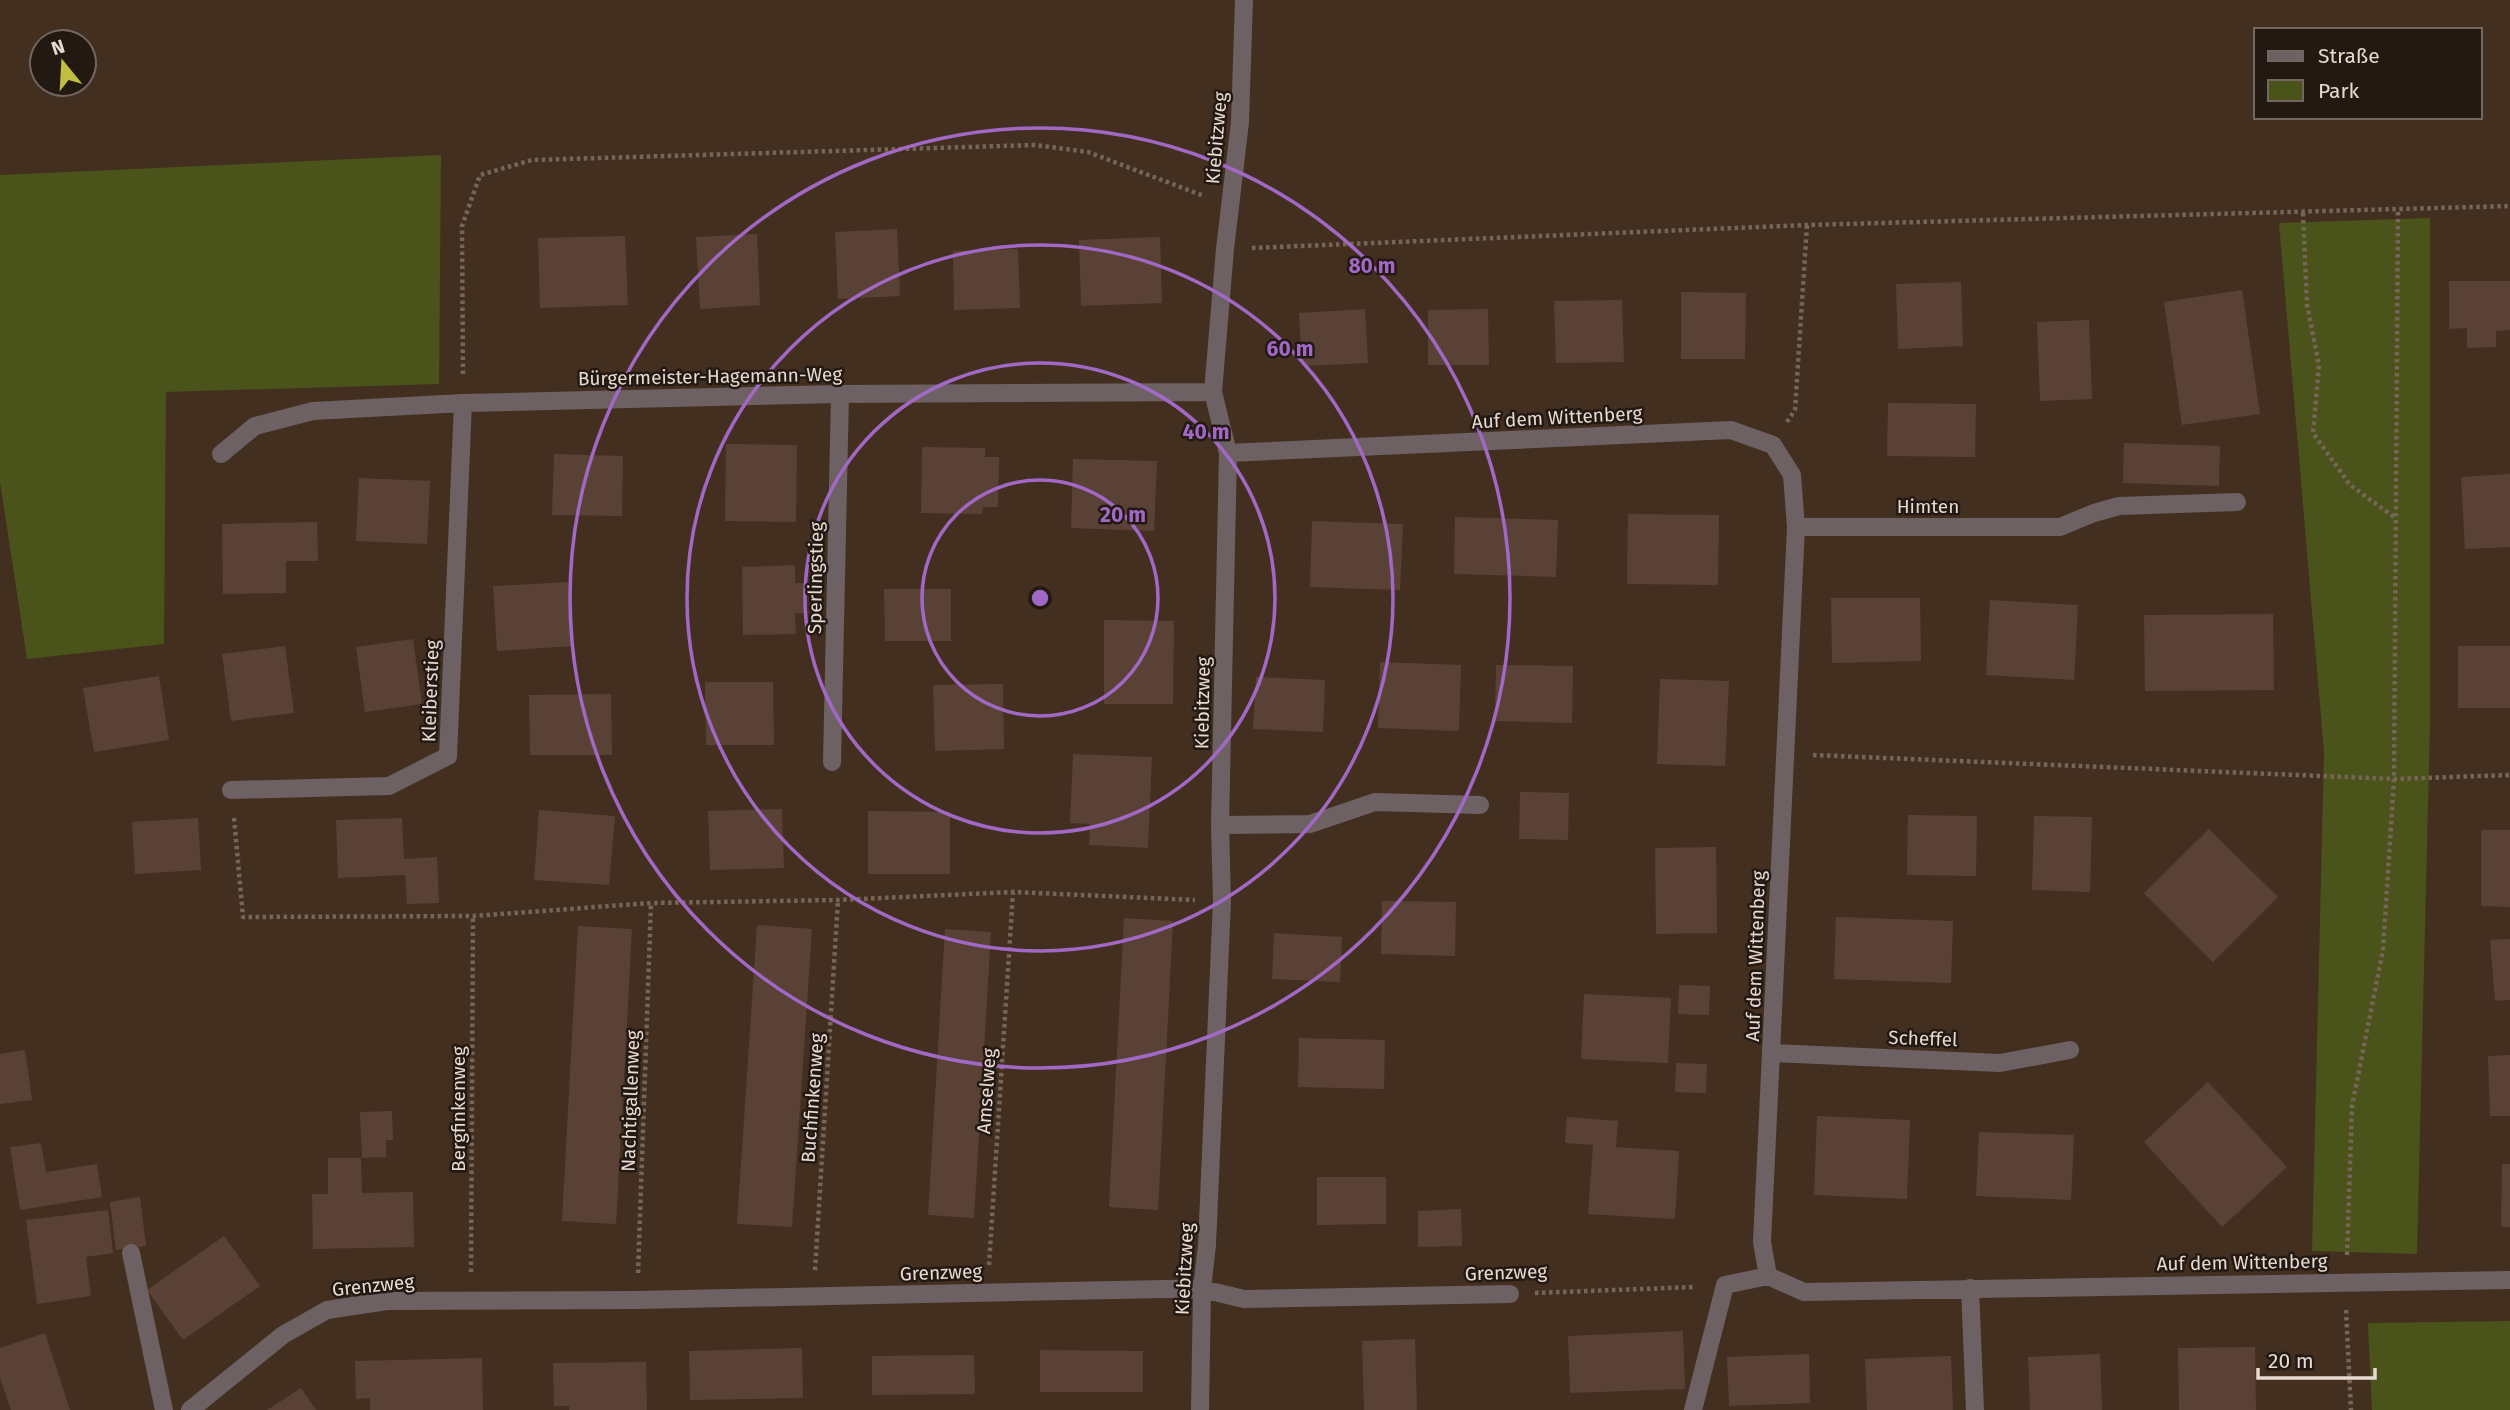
<svg xmlns="http://www.w3.org/2000/svg" width="2510" height="1410" viewBox="0 0 2510 1410" font-family="'Fira Sans',sans-serif">
<style>
.green{fill:#49531a}
.building{fill:#5a4136}
.lines{fill:none;stroke-linecap:round;stroke-linejoin:round}
.path{stroke:#776558;stroke-width:4.5;stroke-dasharray:3.5 3.5;stroke-linecap:butt}
.minor{stroke:#6e6163;stroke-width:18}
.ring{fill:none;stroke:#a169c5;stroke-width:3.5}
.labels{text-anchor:middle;stroke-width:5;stroke-linejoin:round;paint-order:stroke}
.street-label{font-size:19px;fill:#e8dad1;stroke:#231913}
.centre{fill:#a169c5;stroke:#231913;stroke-width:3.5}
.ring-label{font-size:21px;text-anchor:middle;font-weight:bold;fill:#a169c5;stroke:#231913;stroke-width:5;stroke-linejoin:round;paint-order:stroke}
</style>
<rect width="100%" height="100%" fill="#432f20"/>
<path class="green" d="M 441,155 L 439,384 L 166,392 L 164,644 L 27,659 L 0,482 L 0,175 Z
M 2430,218 L 2430,724 L 2417,1254 L 2312,1251 L 2324,752 L 2279,223 Z
M 2510,1321 L 2510,1410 L 2372,1410 L 2368,1323 Z"/>
<path class="building" d="M 897,229 L 900,296 L 838,299 L 835,232 Z
M 757,234 L 760,305 L 700,309 L 696,237 Z
M 625,236 L 628,305 L 540,308 L 538,238 Z
M 1160,237 L 1162,303 L 1081,306 L 1079,240 Z
M 1018,249 L 1020,308 L 954,310 L 953,251 Z
M 2449,281 L 2510,281 L 2510,330 L 2496,331 L 2496,347 L 2467,348 L 2467,328 L 2449,329 Z
M 1961,282 L 1963,346 L 1898,349 L 1896,284 Z
M 2242,290 L 2260,414 L 2182,425 L 2164,302 Z
M 1681,292 L 1746,293 L 1745,359 L 1681,359 Z
M 1622,300 L 1624,362 L 1556,363 L 1554,301 Z
M 1365,309 L 1368,363 L 1302,366 L 1299,313 Z
M 1488,309 L 1489,365 L 1428,365 L 1428,310 Z
M 2089,320 L 2092,399 L 2040,401 L 2037,322 Z
M 1888,403 L 1976,404 L 1975,457 L 1887,456 Z
M 2124,443 L 2220,446 L 2219,486 L 2123,483 Z
M 726,444 L 797,445 L 796,522 L 725,521 Z
M 922,447 L 985,448 L 985,457 L 999,457 L 998,507 L 983,507 L 982,514 L 921,513 Z
M 554,454 L 623,456 L 622,516 L 552,515 Z
M 1073,459 L 1157,461 L 1154,531 L 1071,528 Z
M 2510,474 L 2510,547 L 2465,549 L 2461,477 Z
M 359,478 L 430,481 L 427,544 L 356,541 Z
M 1628,514 L 1719,515 L 1718,585 L 1627,584 Z
M 1455,517 L 1558,520 L 1556,577 L 1454,574 Z
M 1312,521 L 1403,524 L 1400,590 L 1310,587 Z
M 317,522 L 318,561 L 286,561 L 286,593 L 223,594 L 222,524 Z
M 795,565 L 795,583 L 804,583 L 805,613 L 795,613 L 796,634 L 743,635 L 742,567 Z
M 571,582 L 574,646 L 497,651 L 493,586 Z
M 884,589 L 951,589 L 951,641 L 885,641 Z
M 1831,598 L 1920,598 L 1921,661 L 1832,663 Z
M 1990,600 L 2078,605 L 2074,680 L 1986,675 Z
M 2273,614 L 2274,690 L 2145,691 L 2144,615 Z
M 1104,620 L 1174,621 L 1173,704 L 1104,704 Z
M 413,639 L 422,704 L 365,712 L 356,647 Z
M 285,646 L 294,713 L 231,721 L 222,654 Z
M 2458,646 L 2510,646 L 2510,708 L 2458,708 Z
M 1380,662 L 1461,665 L 1459,731 L 1378,728 Z
M 1496,665 L 1573,666 L 1572,723 L 1495,721 Z
M 159,676 L 169,740 L 94,752 L 83,688 Z
M 1256,677 L 1325,680 L 1323,732 L 1253,729 Z
M 1660,679 L 1729,681 L 1725,766 L 1657,764 Z
M 705,682 L 773,682 L 774,745 L 706,745 Z
M 1003,684 L 1004,749 L 935,751 L 933,685 Z
M 611,694 L 612,755 L 530,755 L 529,695 Z
M 1073,754 L 1152,757 L 1148,848 L 1089,845 L 1090,824 L 1070,823 Z
M 1520,792 L 1569,793 L 1568,840 L 1519,839 Z
M 782,809 L 784,868 L 710,870 L 708,811 Z
M 539,810 L 615,816 L 609,885 L 534,880 Z
M 868,811 L 950,812 L 950,874 L 868,874 Z
M 1908,815 L 1977,816 L 1976,876 L 1907,875 Z
M 2034,816 L 2092,817 L 2090,892 L 2032,890 Z
M 198,818 L 201,870 L 135,874 L 132,822 Z
M 402,818 L 404,859 L 437,857 L 439,903 L 407,904 L 405,875 L 338,878 L 336,820 Z
M 2209,829 L 2278,897 L 2213,962 L 2144,893 Z
M 2481,830 L 2510,830 L 2510,907 L 2481,906 Z
M 1716,847 L 1717,933 L 1656,934 L 1655,848 Z
M 1382,901 L 1456,902 L 1455,956 L 1381,954 Z
M 1836,917 L 1953,921 L 1951,983 L 1834,979 Z
M 1124,918 L 1173,921 L 1158,1210 L 1109,1207 Z
M 757,925 L 812,929 L 792,1227 L 737,1224 Z
M 578,926 L 632,929 L 616,1224 L 562,1221 Z
M 945,929 L 991,932 L 974,1218 L 928,1215 Z
M 1274,933 L 1342,937 L 1340,982 L 1272,979 Z
M 2510,939 L 2510,1000 L 2495,1001 L 2490,940 Z
M 1679,985 L 1710,986 L 1709,1015 L 1678,1014 Z
M 1584,994 L 1671,998 L 1668,1063 L 1581,1059 Z
M 1299,1038 L 1385,1040 L 1384,1089 L 1298,1087 Z
M 25,1050 L 32,1100 L 0,1104 L 0,1054 Z
M 2510,1055 L 2510,1116 L 2490,1116 L 2488,1056 Z
M 1676,1063 L 1707,1064 L 1706,1093 L 1675,1092 Z
M 2208,1082 L 2287,1167 L 2222,1227 L 2144,1142 Z
M 392,1111 L 393,1140 L 386,1140 L 386,1157 L 362,1158 L 360,1112 Z
M 1817,1116 L 1910,1120 L 1907,1199 L 1814,1195 Z
M 1567,1117 L 1618,1121 L 1616,1147 L 1679,1151 L 1675,1219 L 1588,1214 L 1593,1145 L 1565,1143 Z
M 1979,1132 L 2074,1135 L 2071,1200 L 1976,1196 Z
M 41,1143 L 46,1172 L 97,1164 L 102,1197 L 20,1210 L 10,1147 Z
M 328,1158 L 361,1158 L 362,1193 L 413,1192 L 414,1247 L 313,1249 L 312,1194 L 328,1194 Z
M 2502,1164 L 2510,1164 L 2510,1227 L 2501,1227 Z
M 1317,1177 L 1386,1177 L 1386,1224 L 1317,1225 Z
M 140,1197 L 146,1246 L 116,1250 L 110,1202 Z
M 1461,1209 L 1462,1246 L 1418,1247 L 1418,1211 Z
M 108,1210 L 113,1253 L 86,1257 L 91,1296 L 37,1304 L 26,1220 Z
M 224,1236 L 260,1286 L 183,1340 L 147,1290 Z
M 1683,1331 L 1685,1389 L 1570,1393 L 1568,1336 Z
M 45,1333 L 70,1410 L 11,1410 L 0,1378 L 0,1348 Z
M 1415,1339 L 1417,1410 L 1364,1410 L 1362,1341 Z
M 2255,1347 L 2256,1410 L 2179,1410 L 2178,1348 Z
M 802,1348 L 803,1398 L 690,1400 L 689,1351 Z
M 1040,1350 L 1143,1351 L 1143,1392 L 1040,1392 Z
M 1809,1354 L 1810,1403 L 1729,1406 L 1727,1357 Z
M 2100,1354 L 2102,1410 L 2030,1410 L 2028,1357 Z
M 974,1355 L 975,1394 L 872,1395 L 872,1356 Z
M 1951,1356 L 1953,1410 L 1867,1410 L 1865,1359 Z
M 482,1358 L 483,1410 L 370,1410 L 370,1398 L 356,1399 L 355,1361 Z
M 646,1362 L 647,1410 L 569,1410 L 569,1406 L 554,1406 L 553,1363 Z
M 301,1388 L 316,1410 L 267,1410 Z"/>
<g class="lines">
<path class="path" d="M 2303,213 L 2307,305 L 2319,365 L 2313,433 L 2350,485 L 2394,517
M 1252,248 L 1807,225 L 2510,206
M 463,374 L 462,226 L 480,175 L 532,160 L 1035,145 L 1088,152 L 1204,196
M 1787,422 L 1795,410 L 1807,225
M 1813,755 L 2394,779 L 2510,775
M 234,818 L 243,917 L 473,916 L 651,903 L 838,900 L 1013,892 L 1195,900
M 2347,1255 L 2352,1106 L 2383,950 L 2394,779 L 2398,210
M 989,1265 L 1013,892
M 815,1270 L 838,900
M 471,1272 L 473,916
M 638,1273 L 651,903
M 1535,1293 L 1694,1287
M 2346,1310 L 2351,1410"/>
<path class="minor" d="M 1228,453 L 1731,430 L 1773,445 L 1792,475 L 1796,527 L 1762,1242 L 1768,1276 L 1804,1292 L 2510,1280
M 221,454 L 255,426 L 313,411 L 463,403 L 840,394 L 1213,392
M 1796,527 L 2060,527 L 2094,513 L 2119,506 L 2237,502
M 832,762 L 840,394
M 231,790 L 389,786 L 448,756 L 463,403
M 1220,825 L 1310,824 L 1375,802 L 1480,805
M 1772,1053 L 2000,1063 L 2070,1050
M 131,1253 L 164,1410
M 1970,1288 L 1975,1410
M 190,1410 L 283,1335 L 327,1310 L 387,1301 L 638,1300 L 1164,1289 L 1202,1289 L 1244,1299 L 1510,1294
M 1200,1410 L 1202,1289 L 1207,1245 L 1222,901 L 1220,825 L 1228,453 L 1213,392 L 1225,249 L 1240,122 L 1244,0
M 1693,1410 L 1725,1285 L 1768,1276"/>
</g>
<g class="ring">
<circle cx="1040" cy="598" r="118"/>
<circle cx="1040" cy="598" r="235"/>
<circle cx="1040" cy="598" r="353"/>
<circle cx="1040" cy="598" r="470"/>
</g>
<g class="labels">
<g class="street-label">
<text transform="translate(1216 138) rotate(-85)" y="7">Kiebitzweg</text>
<text transform="translate(710 376) rotate(-1)" y="7">Bürgermeister-Hagemann-Weg</text>
<text transform="translate(1557 417) rotate(-3)" y="7">Auf dem Wittenberg</text>
<text x="1928" y="513">Himten</text>
<text transform="translate(815 578) rotate(-89)" y="7">Sperlingstieg</text>
<text transform="translate(430 691) rotate(-88)" y="7">Kleiberstieg</text>
<text transform="translate(1202 703) rotate(-89)" y="7">Kiebitzweg</text>
<text transform="translate(1755 956) rotate(-88)" y="7">Auf dem Wittenberg</text>
<text transform="translate(1923 1038) rotate(2)" y="7">Scheffel</text>
<text transform="translate(986 1091) rotate(-86)" y="7">Amselweg</text>
<text transform="translate(812 1098) rotate(-86)" y="7">Buchfinkenweg</text>
<text transform="translate(630 1101) rotate(-88)" y="7">Nachtigallenweg</text>
<text transform="translate(458 1109) rotate(-90)" y="7">Bergfinkenweg</text>
<text transform="translate(2242 1262) rotate(-1)" y="7">Auf dem Wittenberg</text>
<text transform="translate(1184 1269) rotate(-87)" y="7">Kiebitzweg</text>
<text transform="translate(941 1272) rotate(-2)" y="7">Grenzweg</text>
<text transform="translate(1506 1272) rotate(-2)" y="7">Grenzweg</text>
<text transform="translate(373 1285) rotate(-6)" y="7">Grenzweg</text>
</g>
</g>
<circle cx="1040" cy="598" r="10" class="centre"/>
<g class="ring-label">
<text x="1372" y="273">80 m</text>
<text x="1290" y="356">60 m</text>
<text x="1206" y="439">40 m</text>
<text x="1123" y="522">20 m</text>
</g>
<rect x="2254" y="28" width="228" height="91" fill="#231913" stroke="#72665f" stroke-width="2"/>
<rect x="2268" y="51" width="35" height="10" fill="#6e6163" stroke="#72665f" stroke-width="2"/>
<text x="2318" y="63" font-size="21" fill="#e8dad1">Straße</text>
<rect x="2268" y="80" width="35" height="21" fill="#49531a" stroke="#72665f" stroke-width="2"/>
<text x="2318" y="98" font-size="21" fill="#e8dad1">Park</text>
<g transform="translate(63 63) rotate(342)"><circle r="33" fill="#231913" stroke="#72665f" stroke-width="2"/>
<path d="M0-5L12 26L0 18L-12 26Z" fill="#bfbe41"/>
<text y="-10" font-size="19" font-weight="bold" text-anchor="middle" fill="#e8dad1">N</text>
</g>
<path d="M2258 1368v10h117v-10" fill="none" stroke="#e8dad1" stroke-width="3.5"/>
<text x="2268" y="1368" font-size="21" fill="#e8dad1" stroke="#231913" stroke-width="5" paint-order="stroke">20 m</text>
</svg>
